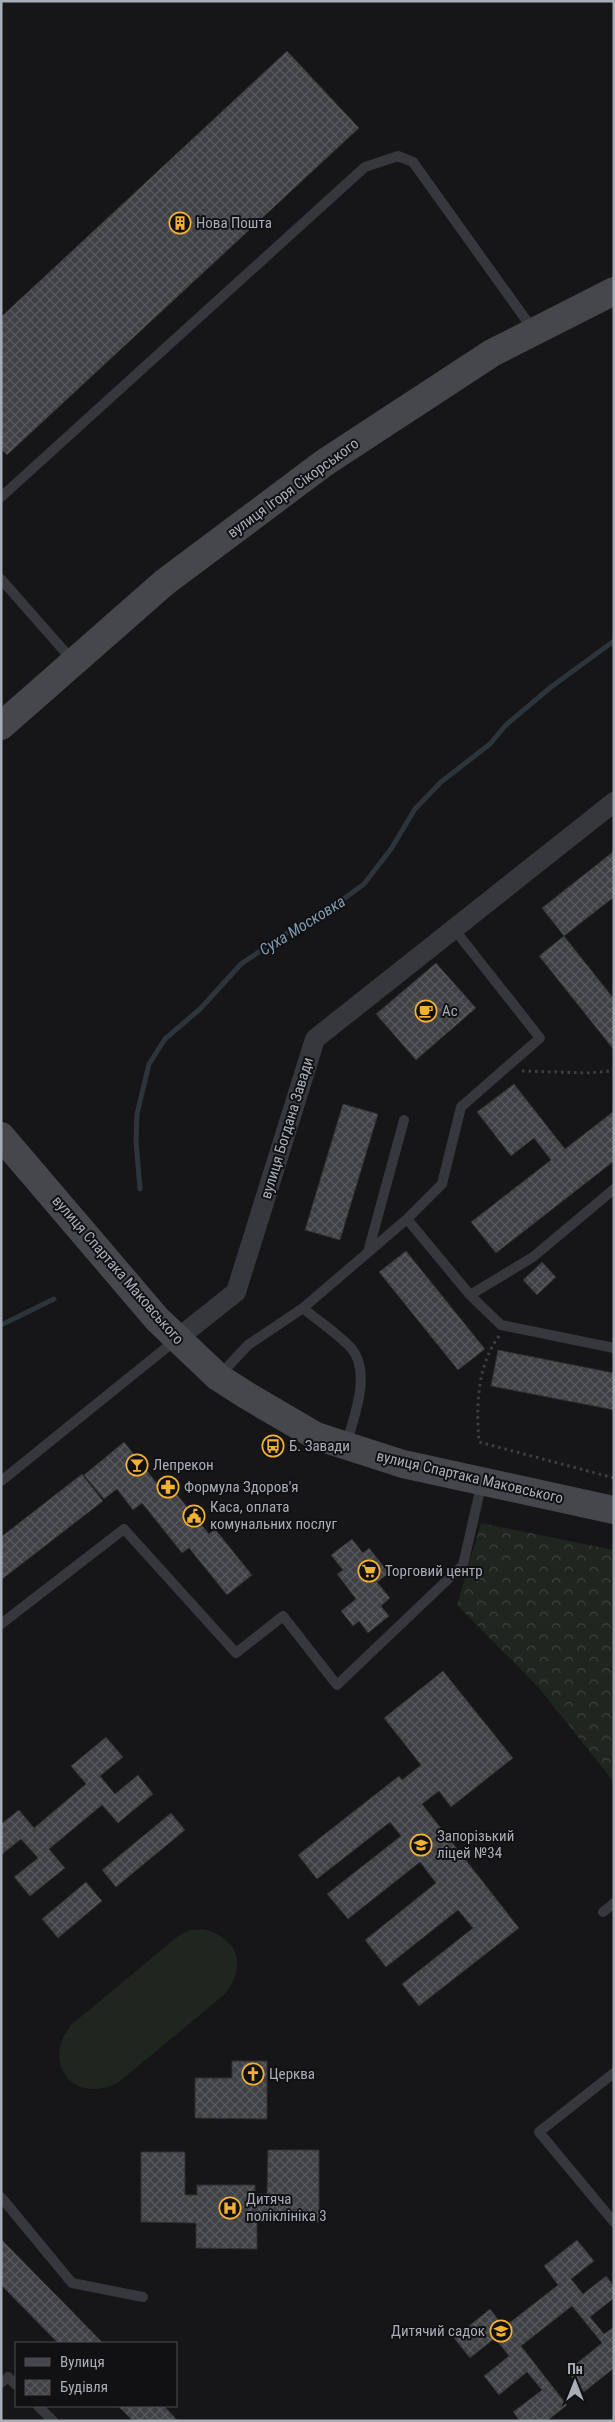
<svg xmlns="http://www.w3.org/2000/svg" width="615" height="2422" viewBox="0 0 615 2422" font-family="'Roboto Condensed',sans-serif">
<style>
.forest{fill:url(#forest-crowns)}
.pitch{fill:#1e261f}
.lines{fill:none;stroke-linecap:round;stroke-linejoin:round}
.stream{stroke:#2c353c;stroke-width:5}
.building{fill:url(#building-cross-hatch);stroke:#303034}
.path{stroke:#3d3f44;stroke-width:3;stroke-dasharray:2.5 4;stroke-linecap:butt}
.lane{stroke:#37383d;stroke-width:10}
.street{stroke:#37383d;stroke-width:20}
.secondary{stroke:#45474d;stroke-width:28}
.labels{text-anchor:middle;stroke-width:4;stroke-linejoin:round;paint-order:stroke}
.poi-label{font-size:15px;fill:#a8adb8;stroke:#111113;text-anchor:start}
.street-label{font-size:15px;fill:#a8adb8;stroke:#111113}
.water-label{font-size:16px;font-style:italic;fill:#7f9bb3;stroke:#111113}
</style>
<defs>
<pattern id="forest-crowns" width="20" height="18" patternUnits="userSpaceOnUse" patternTransform="scale(1.25)"><rect width="20" height="18" fill="#1e261f"/><path d="M2 6a3 3 0 1 1 6 0M12 15a3 3 0 1 1 6 0" fill="none" stroke="#3c433d"/></pattern>
<pattern id="building-cross-hatch" width="8" height="8" patternUnits="userSpaceOnUse" patternTransform="scale(1.25)"><rect width="8" height="8" fill="#404145"/><path d="M0 0l8 8M0 8l8-8" fill="none" stroke="#595a5e"/></pattern>
</defs>
<rect width="100%" height="100%" fill="#161618"/>
<path class="forest" d="M 481,1523 L 614,1550 L 614,1782 L 539,1688 L 457,1605 Z"/>
<path class="pitch" d="M 204,1929 C 239,1939 247,1966 225,1994 L 119,2082 C 75,2106 40,2064 71,2025 L 177,1937 L 190,1930 Z"/>
<g class="lines">
<path class="stream" d="M 140,1189 L 136,1141 L 137,1114 L 149,1064 L 165,1039 L 200,1009 L 241,964 L 287,933 L 315,920 L 364,884 L 391,849 L 415,809 L 441,782 L 490,744 L 506,725 L 551,687 L 614,641
M 1,1325 L 54,1299"/>
</g>
<path class="building" d="M 287,51 L 359,128 L 7,455 L 1,449 L 1,317 Z
M 614,851 L 614,897 L 564,936 L 542,908 Z
M 564,936 L 614,999 L 614,1050 L 539,956 Z
M 436,963 L 476,1008 L 416,1060 L 376,1014 Z
M 514,1084 L 565,1149 L 614,1111 L 614,1161 L 496,1253 L 471,1222 L 551,1160 L 534,1138 L 511,1156 L 477,1112 Z
M 343,1104 L 378,1114 L 340,1240 L 305,1230 Z
M 406,1251 L 485,1349 L 458,1370 L 379,1272 Z
M 542,1262 L 556,1277 L 537,1295 L 523,1280 Z
M 498,1350 L 614,1373 L 614,1410 L 491,1386 Z
M 124,1442 L 159,1486 L 166,1481 L 209,1534 L 215,1529 L 252,1575 L 227,1595 L 189,1548 L 182,1553 L 142,1503 L 133,1510 L 117,1489 L 104,1499 L 84,1475 Z
M 82,1474 L 103,1501 L 1,1580 L 1,1537 Z
M 352,1539 L 363,1553 L 369,1548 L 389,1573 L 377,1582 L 390,1598 L 381,1606 L 389,1616 L 368,1633 L 359,1621 L 353,1626 L 341,1611 L 356,1599 L 337,1574 L 343,1570 L 331,1555 Z
M 443,1671 L 513,1758 L 451,1807 L 439,1791 L 422,1804 L 519,1928 L 419,2006 L 402,1984 L 473,1928 L 458,1910 L 386,1967 L 365,1940 L 436,1883 L 420,1862 L 348,1919 L 327,1894 L 401,1836 L 390,1822 L 317,1879 L 298,1855 L 399,1776 L 402,1780 L 421,1765 L 384,1718 Z
M 106,1737 L 123,1757 L 100,1776 L 115,1794 L 138,1775 L 153,1794 L 118,1823 L 102,1805 L 49,1849 L 65,1868 L 30,1896 L 14,1877 L 38,1858 L 21,1839 L 1,1855 L 1,1824 L 19,1810 L 34,1828 L 86,1784 L 71,1766 Z
M 171,1813 L 185,1830 L 116,1887 L 102,1870 Z
M 86,1882 L 102,1901 L 58,1938 L 42,1919 Z
M 232,2061 L 267,2061 L 267,2119 L 195,2118 L 195,2078 L 232,2078 Z
M 268,2150 L 319,2150 L 319,2222 L 257,2222 L 257,2249 L 196,2248 L 196,2223 L 141,2222 L 141,2152 L 185,2152 L 185,2195 L 197,2195 L 197,2185 L 255,2185 L 255,2194 L 267,2194 Z
M 1,2239 L 103,2343 L 58,2343 L 1,2285 Z
M 577,2240 L 594,2261 L 571,2279 L 583,2294 L 606,2276 L 614,2286 L 614,2298 L 590,2317 L 604,2334 L 614,2327 L 614,2368 L 584,2392 L 567,2371 L 602,2343 L 572,2306 L 521,2346 L 567,2405 L 547,2421 L 520,2421 L 513,2412 L 542,2390 L 527,2372 L 499,2395 L 484,2376 L 509,2356 L 495,2338 L 470,2358 L 454,2338 L 490,2309 L 504,2327 L 558,2285 L 544,2266 Z
M 118,2406 L 164,2406 L 178,2421 L 133,2421 Z"/>
<g class="lines">
<path class="path" d="M 522,1071 L 586,1073 L 614,1071
M 499,1336 C 477,1366 476,1406 479,1442 L 614,1478"/>
<path class="lane" d="M 1,497 L 365,167 L 398,156 L 413,162 L 534,331
M 1,579 L 73,661
M 407,1219 L 470,1295 L 533,1257 L 614,1189
M 368,1252 L 404,1120
M 470,1295 L 501,1325 L 614,1348
M 303,1308 C 318,1321 337,1333 351,1348 C 372,1372 354,1417 346,1445
M 219,1376 L 248,1345 L 303,1308 L 407,1219 L 442,1184 L 461,1107 L 540,1038 L 454,929
M 1,1481 L 177,1339
M 1,1624 L 124,1529 L 236,1653 L 283,1616 L 337,1685 L 463,1565 L 482,1482
M 603,1912 L 614,1903
M 614,2073 L 539,2132 L 614,2222
M 1,2197 L 72,2283 L 143,2297
M 1,2383 L 8,2377 L 16,2385
M 38,2406 L 53,2421"/>
<path class="street" d="M 177,1339 L 236,1292 L 315,1039 L 614,802"/>
<path class="secondary" d="M 1,726 L 165,582 L 324,463 L 492,353 L 614,291
M 1,1136 L 157,1319 L 218,1377 L 246,1395 L 316,1436 L 403,1464 L 614,1510"/>
</g>
<defs>
<g id="building-ring" transform="scale(1.125)"><circle r="9.5" fill="#111113" stroke="#f2b134" stroke-width="1.5"/><path d="M-4-6H4V6H1V3H-1V6H-4ZM-2.5-4.3h1.7v1.8h-1.7ZM.8-4.3h1.7v1.8H.8ZM-2.5-1h1.7V.8h-1.7ZM.8-1h1.7V.8H.8Z" fill="#f2b134"/></g>
<g id="cafe-ring" transform="scale(1.125)"><circle r="9.5" fill="#111113" stroke="#f2b134" stroke-width="1.5"/><path d="M-5.5-4.5H6V0H3Q3 3.5 0 3.5H-2.5Q-5.5 3.5-5.5 0ZM3-3.2v2h1.7v-2ZM-6 4.5H4V6H-6Z" fill="#f2b134"/></g>
<g id="bus-ring" transform="scale(1.125)"><circle r="9.5" fill="#111113" stroke="#f2b134" stroke-width="1.5"/><path d="M-5-6H5V4H4V6H2V4H-2V6H-4V4H-5ZM-3.5-4V0h7V-4ZM-3.5 1.2v1.5H-2V1.2ZM2 1.2v1.5H3.5V1.2Z" fill="#f2b134"/></g>
<g id="bar-ring" transform="scale(1.125)"><circle r="9.5" fill="#111113" stroke="#f2b134" stroke-width="1.5"/><path d="M-6-5H6L.8 .8V4.5H3.5V6h-7V4.5H-.8V.8Z" fill="#f2b134"/></g>
<g id="pharmacy-ring" transform="scale(1.125)"><circle r="9.5" fill="#111113" stroke="#f2b134" stroke-width="1.5"/><path d="M-2-6h4v4h4v4h-4v4h-4v-4h-4v-4h4Z" fill="#f2b134"/></g>
<g id="civic-ring" transform="scale(1.125)"><circle r="9.5" fill="#111113" stroke="#f2b134" stroke-width="1.5"/><path d="M-.6-6.5H3V-4.5H.6V-3L4-1V1h2V6H-6V1h2V-1L-.6-3ZM-1.2 2.5V6h2.4V2.5Z" fill="#f2b134"/></g>
<g id="supermarket-ring" transform="scale(1.125)"><circle r="9.5" fill="#111113" stroke="#f2b134" stroke-width="1.5"/><path d="M-6-5.5h2.5l.6 2H6L4.5 2H-2.5L-4.4-4H-6ZM-1.5 3.2a1.3 1.3 0 1 0 .1 0ZM3 3.2a1.3 1.3 0 1 0 .1 0Z" fill="#f2b134"/></g>
<g id="school-ring" transform="scale(1.125)"><circle r="9.5" fill="#111113" stroke="#f2b134" stroke-width="1.5"/><path d="M0-5L7-2L0 1L-7-2ZM-4 1L0 2.5L4 1V4Q0 6-4 4Z" fill="#f2b134"/></g>
<g id="church-ring" transform="scale(1.125)"><circle r="9.5" fill="#111113" stroke="#f2b134" stroke-width="1.5"/><path d="M-1.2-6h2.4v3.5h3.3v2.4h-3.3V6h-2.4V-.1h-3.3v-2.4h3.3Z" fill="#f2b134"/></g>
<g id="hospital-ring" transform="scale(1.125)"><circle r="9.5" fill="#111113" stroke="#f2b134" stroke-width="1.5"/><path d="M-5-5h3v3.5h4V-5h3V5h-3V1.5h-4V5h-3Z" fill="#f2b134"/></g>
</defs>
<g fill-rule="evenodd">
<use href="#building-ring" x="180" y="223"/>
<use href="#cafe-ring" x="426" y="1011"/>
<use href="#bus-ring" x="273" y="1446"/>
<use href="#bar-ring" x="137" y="1465"/>
<use href="#pharmacy-ring" x="168" y="1487"/>
<use href="#civic-ring" x="194" y="1516"/>
<use href="#supermarket-ring" x="369" y="1571"/>
<use href="#school-ring" x="421" y="1845"/>
<use href="#church-ring" x="253" y="2074"/>
<use href="#hospital-ring" x="230" y="2208"/>
<use href="#school-ring" x="501" y="2331"/>
</g>
<g class="labels">
<g class="poi-label">
<text x="196" y="228">Нова Пошта</text>
<text x="442" y="1016">Ас</text>
<text x="289" y="1451">Б. Завади</text>
<text x="153" y="1470">Лепрекон</text>
<text x="184" y="1492">Формула Здоров'я</text>
<text x="210" y="1512">Каса, оплата<tspan x="210" dy="17">комунальних послуг</tspan></text>
<text x="385" y="1576">Торговий центр</text>
<text x="437" y="1841">Запорізький<tspan x="437" dy="17">ліцей №34</tspan></text>
<text x="269" y="2079">Церква</text>
<text x="246" y="2204">Дитяча<tspan x="246" dy="17">поліклініка 3</tspan></text>
<text x="485" y="2336" text-anchor="end">Дитячий садок</text>
</g>
<g class="street-label">
<text transform="translate(293 488) rotate(-36)" y="5">вулиця Ігоря Сікорського</text>
<text transform="translate(287 1128) rotate(-73)" y="5">вулиця Богдана Завади</text>
<text transform="translate(118 1270) rotate(49)" y="5">вулиця Спартака Маковського</text>
<text transform="translate(470 1477) rotate(13)" y="5">вулиця Спартака Маковського</text>
</g>
<g class="water-label">
<text transform="translate(302 925) rotate(-32)" y="6">Суха Московка</text>
</g>
</g>
<rect width="615" height="2422" fill="none" stroke="#a8adb8" stroke-width="5"/>
<rect x="15" y="2342" width="162" height="65" fill="#111113" stroke="#4d4f55"/>
<rect x="25" y="2358" width="25" height="8" fill="#45474d" stroke="#4d4f55"/>
<text x="60" y="2367" font-size="15" fill="#a8adb8">Вулиця</text>
<rect x="25" y="2380" width="25" height="15" fill="url(#building-cross-hatch)" stroke="#4d4f55"/>
<text x="60" y="2392" font-size="15" fill="#a8adb8">Будівля</text>
<g transform="translate(575 2382)" stroke="#111113" stroke-width="4" paint-order="stroke">
<path d="M0-4L9 19L0 12L-9 19Z" fill="#a8adb8"/>
<text y="-8" font-size="14" font-weight="bold" text-anchor="middle" fill="#a8adb8">Пн</text>
</g>
</svg>
